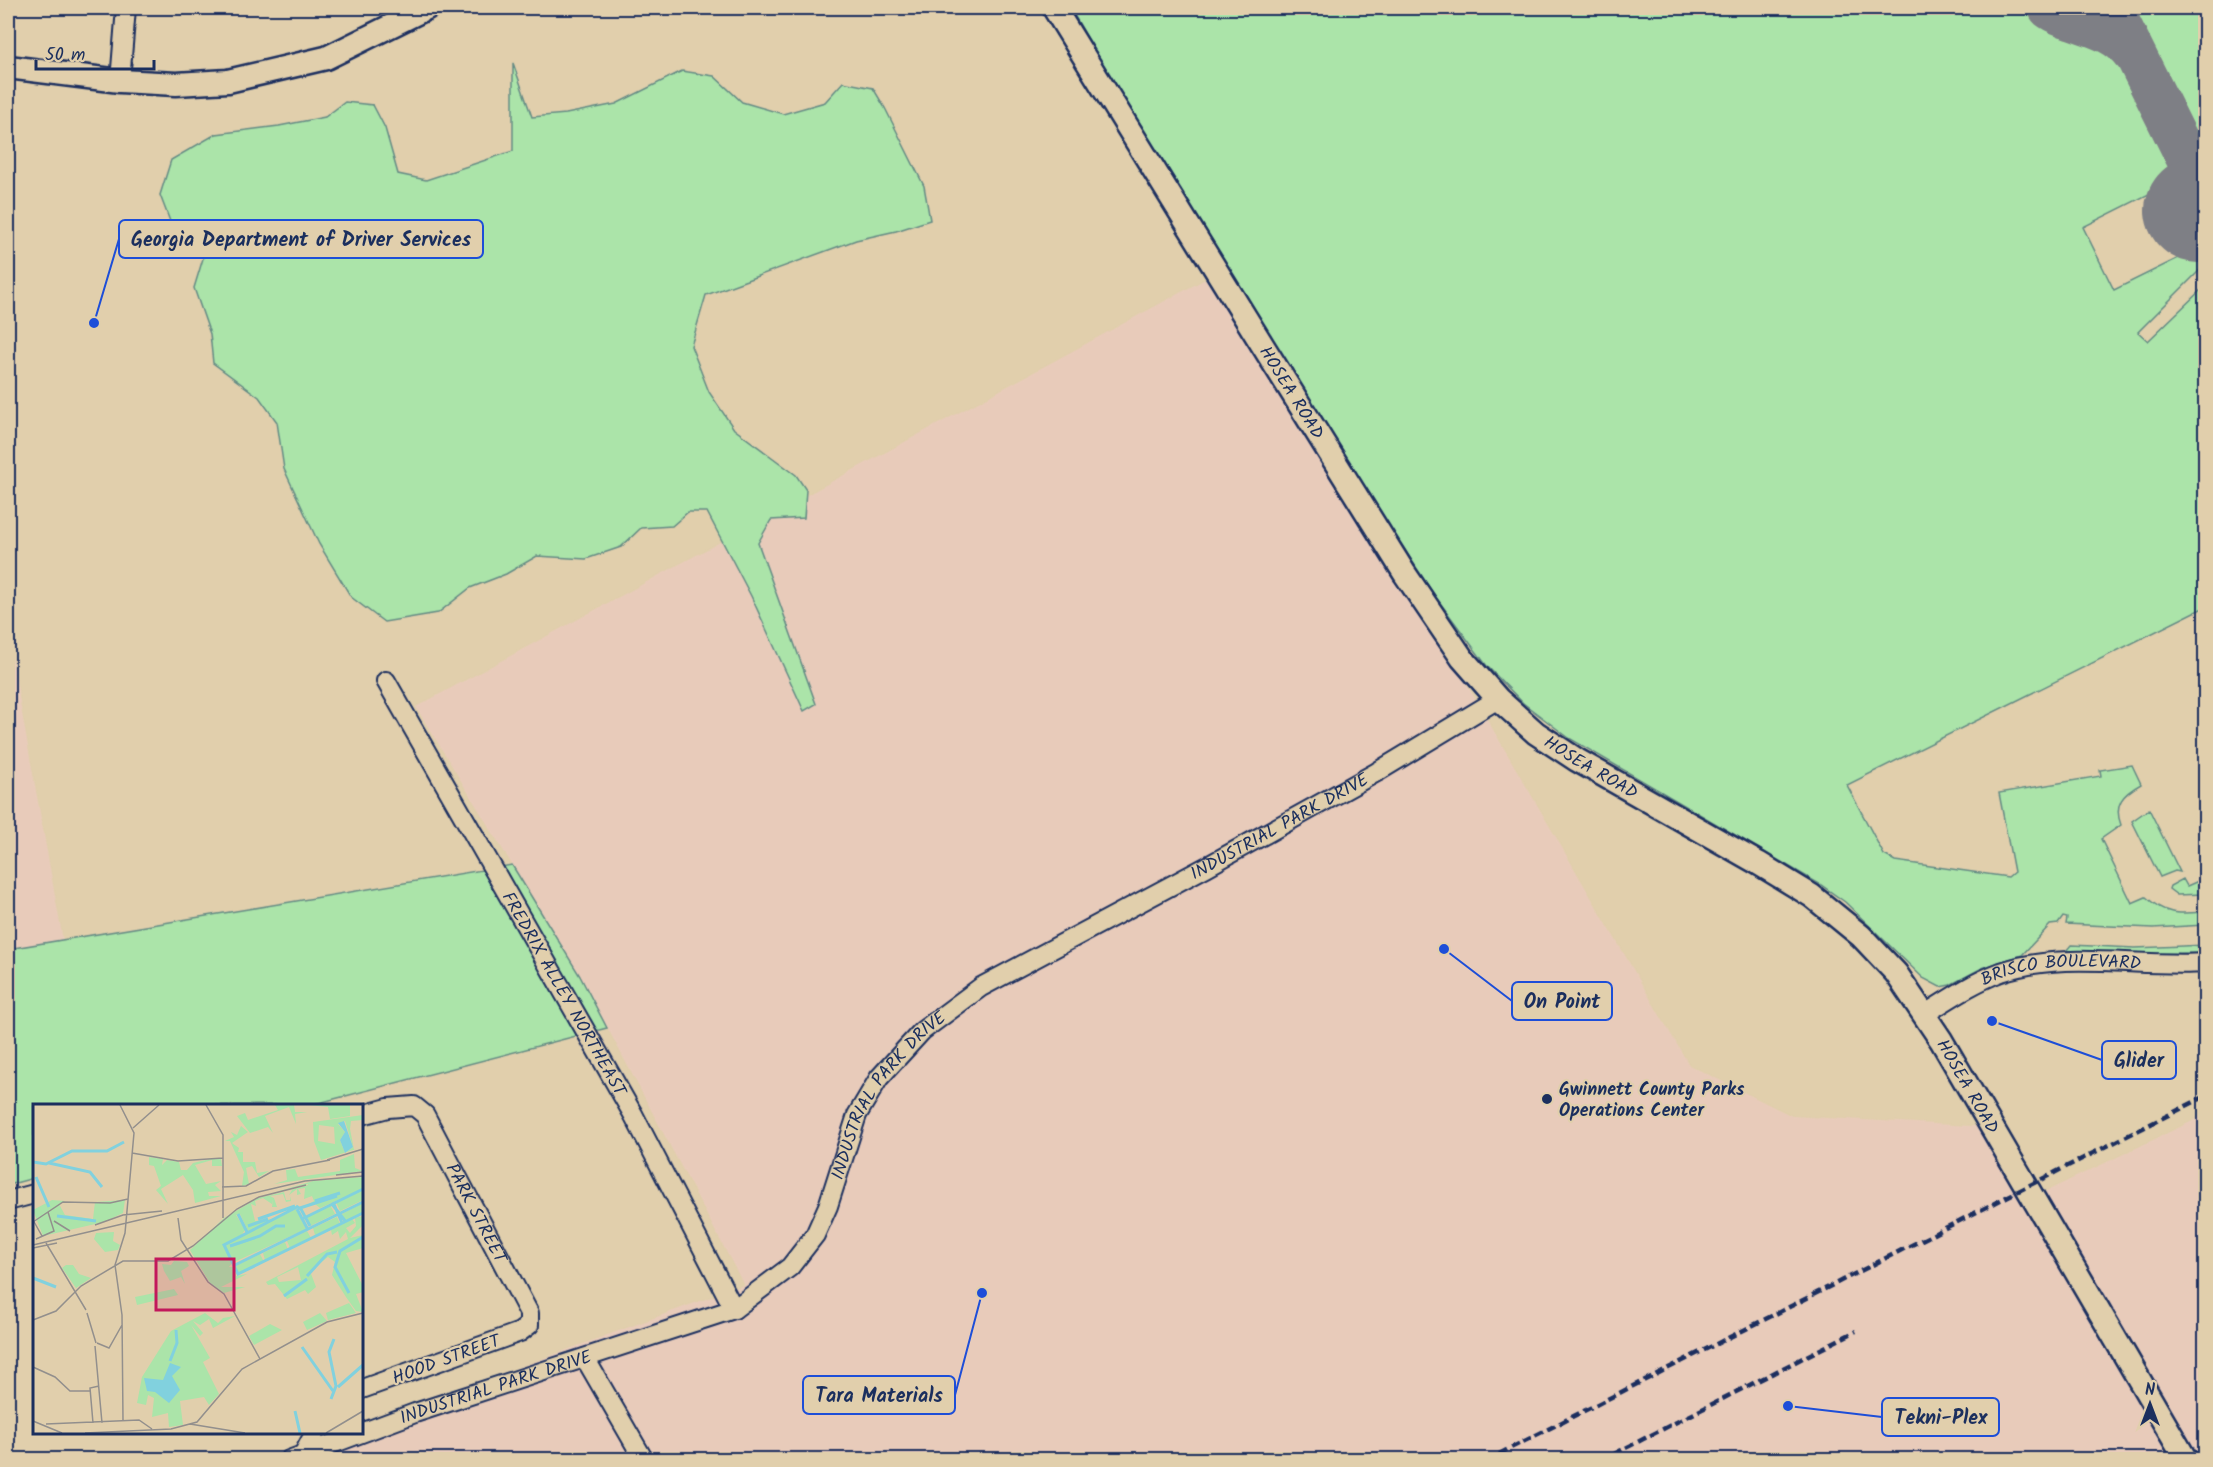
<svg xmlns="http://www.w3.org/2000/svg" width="2213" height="1467" viewBox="0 0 2213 1467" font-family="Kalam,sans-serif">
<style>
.built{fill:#e8cbba}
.green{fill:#abe4a9;stroke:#638a84;stroke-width:1.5}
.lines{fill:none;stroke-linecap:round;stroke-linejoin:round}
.taxiway{stroke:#7e7f85;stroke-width:42}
.runway{stroke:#7e7f85;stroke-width:106}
.minor-casing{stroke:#1b2f5e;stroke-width:22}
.tertiary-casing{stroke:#1b2f5e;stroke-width:27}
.minor{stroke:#e1cfac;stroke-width:18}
.tertiary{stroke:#e1cfac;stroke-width:22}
.rail{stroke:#1b2f5e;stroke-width:4.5;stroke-dasharray:9 4.5;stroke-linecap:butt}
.poi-dot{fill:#1b2f5e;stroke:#e1cfac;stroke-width:2}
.labels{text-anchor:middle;stroke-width:4.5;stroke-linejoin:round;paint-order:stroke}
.street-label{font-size:18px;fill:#1b2f5e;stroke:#e1cfac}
.poi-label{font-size:18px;font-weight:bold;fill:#1b2f5e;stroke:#e1cfac;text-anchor:start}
.inset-river{fill:none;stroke:#81d1de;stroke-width:3}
.inset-road{fill:none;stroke:#928f8d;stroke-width:1.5}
.view{fill:#c2185b;fill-opacity:0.15;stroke:#c2185b;stroke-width:3}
.inset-edge{fill:none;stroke:#1b2f5e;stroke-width:3}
.leader{fill:none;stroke:#1d4ed8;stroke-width:2}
.callout-dot{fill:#1d4ed8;stroke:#e1cfac;stroke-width:2}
.callout{fill:#e1cfac;stroke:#1d4ed8;stroke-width:2}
.callout-label{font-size:20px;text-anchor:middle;font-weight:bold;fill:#1b2f5e}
</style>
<rect width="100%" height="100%" fill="#e1cfac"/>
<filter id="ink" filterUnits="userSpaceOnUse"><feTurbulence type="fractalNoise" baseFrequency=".0167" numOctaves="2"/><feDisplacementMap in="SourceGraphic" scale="12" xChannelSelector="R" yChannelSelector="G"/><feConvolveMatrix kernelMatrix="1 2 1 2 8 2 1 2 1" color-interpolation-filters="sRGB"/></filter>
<g filter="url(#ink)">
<path class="built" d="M 8,8 L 12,8 L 13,51 L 8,317 Z
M 1224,269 L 1689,1065 L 1792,1116 L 1988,1127 L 2030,1199 L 2205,1115 L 2205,1459 L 260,1460 L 321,1440 L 744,1285 L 580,976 L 416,707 Z
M 8,636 L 63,940 L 8,949 Z"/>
<path class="green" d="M 1070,8 L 2028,8 L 2035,21 L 2116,49 L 2178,176 L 2175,181 L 2083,227 L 2114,290 L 2205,245 L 2205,265 L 2138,332 L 2148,341 L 2205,286 L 2205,607 L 1847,785 L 1884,855 L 1895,861 L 2008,877 L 2014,872 L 1999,793 L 2101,776 L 2100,770 L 2132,765 L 2141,784 C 2123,794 2113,804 2121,825 L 2101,839 L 2132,903 L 2146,897 C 2167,916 2178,914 2205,912 L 2205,925 L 2153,928 L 2066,924 L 2067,918 L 2063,917 L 2058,924 L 2050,925 L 2022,955 L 1982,968 L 1950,985 L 1940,987 L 1923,978 L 1845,902 L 1821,885 L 1569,738 L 1523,703 L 1487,666 L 1435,596 L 1287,371 L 1165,172 Z
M 2125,8 L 2205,8 L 2205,149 C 2183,139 2138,35 2125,8 Z
M 513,63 L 532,117 L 566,114 L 616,104 L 682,71 L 714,76 L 742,102 L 783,114 L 825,102 L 843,82 L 873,88 L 885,108 L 924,186 L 930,220 L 896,231 L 856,240 L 706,295 L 691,346 L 709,392 L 734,429 L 796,475 L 806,490 L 804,518 L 771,520 L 758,543 L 816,704 L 804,711 L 751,596 L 707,512 L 688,512 L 672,526 L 641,528 L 621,547 L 586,559 L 537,556 L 506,574 L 470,588 L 438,613 L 384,622 L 351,597 L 319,544 L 284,469 L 277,422 L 259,397 L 213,363 L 210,334 L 194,288 L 205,252 L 176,237 L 160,195 L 171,160 L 216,134 L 279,126 L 325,117 L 345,102 L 373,105 L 385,128 L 398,174 L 426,180 L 513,151 Z
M 2149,809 L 2180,872 L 2175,871 L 2160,877 L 2132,821 Z
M 512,865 L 580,976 L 607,1028 L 311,1105 L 34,1106 L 34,1178 L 8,1185 L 8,949 Z
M 2205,878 L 2205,894 L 2177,895 L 2169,889 L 2170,886 L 2183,879 L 2187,886 Z
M 2071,945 L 2135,948 L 2206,945 L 2205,953 L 2126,954 L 2066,951 Z"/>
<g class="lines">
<path class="taxiway" d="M 2049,8 C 2055,13 2063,15 2070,18 C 2095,27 2117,32 2133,53
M 2112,8 L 2206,197"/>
<path class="runway" d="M 2198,210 L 2206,206"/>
<g class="minor-casing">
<g id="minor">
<path d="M 120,81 L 126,8"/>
<path id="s1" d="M 386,681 L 633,1114 L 734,1309"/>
<path id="s2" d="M 1925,1014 C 1949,999 1974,982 2001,972 C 2066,950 2138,968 2206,963"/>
<path id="s3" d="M 362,1115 L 388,1108 L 414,1106 L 425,1115 L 529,1313 L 529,1325 L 520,1332 L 362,1389"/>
<path d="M 8,1201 L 34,1194"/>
<path d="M 585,1358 L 644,1460"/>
<path d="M 303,1455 L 315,1432"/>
<path id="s4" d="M 289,1460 L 415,1413 L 734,1309 L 790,1267 L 815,1235 L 828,1206 L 857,1115 L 879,1078 L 922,1031 L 981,987 L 1206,867 L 1377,772 L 1498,699"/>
</g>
</g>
<g class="tertiary-casing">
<g id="tertiary">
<path id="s5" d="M 1054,8 L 1263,346 L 1405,574 L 1462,658 L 1498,699 L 1536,733 L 1577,760 L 1758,863 L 1812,896 L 1861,936 L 1896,973 L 1941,1040 L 2186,1460"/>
<path d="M 8,67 L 120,81 L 176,84 L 228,81 L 326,58 L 427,8"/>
</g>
</g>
<use href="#minor" class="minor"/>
<use href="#tertiary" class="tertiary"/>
<path class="rail" d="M 1487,1460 L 2206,1096
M 1602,1460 L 1856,1331"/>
</g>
</g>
<circle class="poi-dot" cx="1547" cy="1099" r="6"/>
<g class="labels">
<g class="street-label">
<text dy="6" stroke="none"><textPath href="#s5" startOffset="452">HOSEA ROAD</textPath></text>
<text dy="6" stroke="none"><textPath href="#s5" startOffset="938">HOSEA ROAD</textPath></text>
<text dy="6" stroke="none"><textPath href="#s4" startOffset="1227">INDUSTRIAL PARK DRIVE</textPath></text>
<text dy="6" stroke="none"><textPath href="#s2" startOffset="147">BRISCO BOULEVARD</textPath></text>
<text dy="6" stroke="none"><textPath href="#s1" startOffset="360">FREDRIX ALLEY NORTHEAST</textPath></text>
<text dy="6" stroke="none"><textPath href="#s5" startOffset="1442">HOSEA ROAD</textPath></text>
<text dy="6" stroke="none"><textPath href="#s4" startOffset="741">INDUSTRIAL PARK DRIVE</textPath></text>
<text dy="6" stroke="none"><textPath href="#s3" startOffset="178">PARK STREET</textPath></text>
<text transform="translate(446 1359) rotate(-20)" y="6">HOOD STREET</text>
<text dy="6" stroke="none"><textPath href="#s4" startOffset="219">INDUSTRIAL PARK DRIVE</textPath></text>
</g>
<g class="poi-label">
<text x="1559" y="1095">Gwinnett County Parks<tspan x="1559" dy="21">Operations Center</tspan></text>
</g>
</g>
<g transform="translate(33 1104)">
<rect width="330" height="330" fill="#e1cfac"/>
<path d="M 242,1 L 261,1 L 262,8 L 274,8 L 262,10 L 263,20 L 256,3 L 232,12 L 240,29 L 235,23 L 217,29 L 204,12 L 212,9 L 215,16 L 245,6 ZM 276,1 L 317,1 L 317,12 L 297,15 L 295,3 ZM 330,11 L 330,16 L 318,17 L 317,25 L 321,46 L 330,43 L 288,56 L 281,37 L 280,18 ZM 312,17 L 320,43 L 312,49 L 307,36 L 312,28 L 305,20 ZM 286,21 L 301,23 L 302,40 L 285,37 ZM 208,22 L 215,28 L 199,39 L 206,44 L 205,48 L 210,48 L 210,58 L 222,58 L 224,69 L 236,67 L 226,73 L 219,62 L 213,64 L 216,80 L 209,82 L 211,68 L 197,37 L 192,37 L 201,33 L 198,28 L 204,31 ZM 321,50 L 322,64 L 330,67 L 241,80 L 254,76 L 253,66 L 262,65 L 265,73 L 307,67 L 307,56 ZM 116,53 L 130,55 L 129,61 L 134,56 L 146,58 L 148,66 L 154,66 L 160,59 L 177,55 L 188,55 L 189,62 L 179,62 L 179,56 L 162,61 L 173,80 L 188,77 L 182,81 L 188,87 L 175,88 L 176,92 L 188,92 L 162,99 L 160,86 L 150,71 L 128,85 L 135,100 L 123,86 L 128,82 L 121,62 L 116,61 ZM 330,73 L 330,85 L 287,104 L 282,100 L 304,92 L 274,101 L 281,97 L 279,92 L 271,95 L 272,84 L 265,85 L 268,90 L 264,91 L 264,85 L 256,91 L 259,86 L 254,87 L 275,81 L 275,80 L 243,88 L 280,77 ZM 326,86 L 330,87 L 330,96 L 307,107 L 303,98 ZM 251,88 L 253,96 L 257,96 L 257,92 L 258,97 L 253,98 L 250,90 L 237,92 L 241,94 L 244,103 L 239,103 L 240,95 L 239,100 L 230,94 L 222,97 L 223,102 L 218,100 L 222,117 L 240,115 L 220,125 L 215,127 L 207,110 L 203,111 L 212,126 L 208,132 L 263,105 L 273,125 L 199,159 L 196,163 L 201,163 L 203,172 L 214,170 L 188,183 L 212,183 L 191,189 L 178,181 L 157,146 L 191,114 L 225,94 ZM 19,96 L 32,97 L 26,100 L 32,111 L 60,115 L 62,98 L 92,96 L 90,109 L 71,118 L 10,132 L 0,106 ZM 330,99 L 330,109 L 311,117 L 309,110 ZM 297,101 L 302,110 L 277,122 L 274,113 ZM 330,112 L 330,121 L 317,134 L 330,131 L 330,144 L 313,149 L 330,182 L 330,188 L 323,190 L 330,208 L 323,207 L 313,193 L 299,171 L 302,158 L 295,153 L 277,167 L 283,183 L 275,190 L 272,186 L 254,195 L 242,180 L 235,181 L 233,178 L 315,135 L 313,128 L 307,135 L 305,127 L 299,131 L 298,126 L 319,115 L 322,119 L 313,124 L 317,129 L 323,122 L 322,114 ZM 265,163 L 268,176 L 246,178 L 244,173 ZM 304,113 L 307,120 L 282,131 L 280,124 ZM 274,127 L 278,134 L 257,144 L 254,137 ZM 81,128 L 80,137 L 87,141 L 85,146 L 72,148 L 61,135 L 63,129 ZM 252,138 L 255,146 L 232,156 L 230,149 ZM 227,150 L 231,158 L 205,169 L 202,162 ZM 141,157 L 154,158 L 156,162 L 148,167 L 152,180 L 148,173 L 137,177 L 131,167 L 129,160 L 138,161 ZM 33,161 L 40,161 L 46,170 L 58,174 L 43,184 L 29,164 ZM 141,185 L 145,191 L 104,201 L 102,193 ZM 316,199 L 323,209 L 295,216 L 293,209 ZM 172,209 L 185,219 L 190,214 L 202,212 L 180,224 L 176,215 L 167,221 L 160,217 L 170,229 L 167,232 L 158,221 L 177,254 L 170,258 L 186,290 L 176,301 L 171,293 L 147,297 L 150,321 L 136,323 L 135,309 L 119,313 L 121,294 L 115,291 L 113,301 L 104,299 L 109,273 L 138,227 ZM 287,209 L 294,217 L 274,226 L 270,218 ZM 237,220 L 249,226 L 221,241 L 216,232 Z" fill="#abe4a9" fill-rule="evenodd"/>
<path d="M 311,17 L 320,43 L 312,49 L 307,36 L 312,28 L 305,19 ZM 137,259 L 148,263 L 139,272 L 147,286 L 136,299 L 122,288 L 114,287 L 111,274 L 130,276 Z" fill="#81d1de"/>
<path class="inset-river" d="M 0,58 L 13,60 L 39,47 L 74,47 L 91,38M 16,59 L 57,68 L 69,83M 3,73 L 16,103M 282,97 L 307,89M 300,98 L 309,119M 299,100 L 313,118M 263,102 L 268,105 L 277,122M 264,103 L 191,141 L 205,170 L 330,109M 267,104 L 304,92M 264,105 L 274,124M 205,110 L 214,128M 24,112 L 63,117M 225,115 L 262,102M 269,115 L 330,85M 215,122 L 235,115M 197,142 L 227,132 L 243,122 L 252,122M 200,162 L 330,98M 274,172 L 294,150 L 304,148M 0,174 L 23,183M 316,189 L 302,163 L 307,147 L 330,133M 251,192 L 274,175M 269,243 L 300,287M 137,257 L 144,239 L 143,226M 305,283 L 330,261M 298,295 L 303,282 L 296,248 L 301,235M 262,307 L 267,329"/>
<path class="inset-road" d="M 87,1 L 101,29 L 92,129 L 82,161 L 89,211 L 90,317M 173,1 L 190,31 L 190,114M 100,24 L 126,1M 99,49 L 145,57 L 190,54M 294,56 L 330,45M 303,71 L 330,68M 189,83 L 213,82 L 240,67 L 297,56M 145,114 L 148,136 L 175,178 L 191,190 L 227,255M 0,116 L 9,132M 21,117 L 37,127M 0,118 L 30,98 L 77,99 L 95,95M 62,121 L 90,111 L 129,107M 3,135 L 21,127 L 15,108M 13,139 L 53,206M 0,141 L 272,77 L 330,72M 0,144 L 24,139M 54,209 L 63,239M 0,216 L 23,207 L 48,182 L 90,157 L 135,157 L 160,142 L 204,105 L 226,93 L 273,81M 64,239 L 76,244 L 89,221M 62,242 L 69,319M 0,263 L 22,273 L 37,287 L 57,287M 0,317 L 29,329M 60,319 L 57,284 L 66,282M 13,320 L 106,316 L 119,325M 157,320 L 212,329M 52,329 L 138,325 L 164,318 L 209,265 L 294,218 L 330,209M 293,329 L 330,307"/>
<path class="view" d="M 123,155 L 201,155 L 201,206 L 123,206 Z"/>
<rect width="330" height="330" class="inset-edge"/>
</g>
<path class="leader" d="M94 323L119 239M1444 949L1512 1001M1992 1021L2102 1060M982 1293L955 1395M1788 1406L1882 1417"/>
<g class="callout-dot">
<circle cx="94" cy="323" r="6"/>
<circle cx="1444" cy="949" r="6"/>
<circle cx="1992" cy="1021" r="6"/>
<circle cx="982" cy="1293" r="6"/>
<circle cx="1788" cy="1406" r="6"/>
</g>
<g class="callout">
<rect x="119" y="220" width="364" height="38" rx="6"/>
<rect x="1512" y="982" width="100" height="38" rx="6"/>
<rect x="2102" y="1041" width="74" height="38" rx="6"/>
<rect x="803" y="1376" width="152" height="38" rx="6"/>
<rect x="1882" y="1398" width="117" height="38" rx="6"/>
</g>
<g class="callout-label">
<text x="301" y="246">Georgia Department of Driver Services</text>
<text x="1562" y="1008">On Point</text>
<text x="2139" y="1067">Glider</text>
<text x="879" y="1402">Tara Materials</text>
<text x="1941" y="1424">Tekni-Plex</text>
</g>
<rect width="2213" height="1467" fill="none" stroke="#e1cfac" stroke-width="30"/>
<rect x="15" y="15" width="2183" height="1437" fill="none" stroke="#1b2f5e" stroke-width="2" filter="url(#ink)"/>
<g transform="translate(2150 1404)" stroke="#e1cfac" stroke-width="4.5" paint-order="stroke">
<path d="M0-4.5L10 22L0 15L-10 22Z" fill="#1b2f5e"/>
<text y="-9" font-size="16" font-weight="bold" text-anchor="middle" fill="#1b2f5e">N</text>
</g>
<path d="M36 60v9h118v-9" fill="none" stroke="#1b2f5e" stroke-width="3"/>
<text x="45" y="60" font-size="18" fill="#1b2f5e" stroke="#e1cfac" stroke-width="4.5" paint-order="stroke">50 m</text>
</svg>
